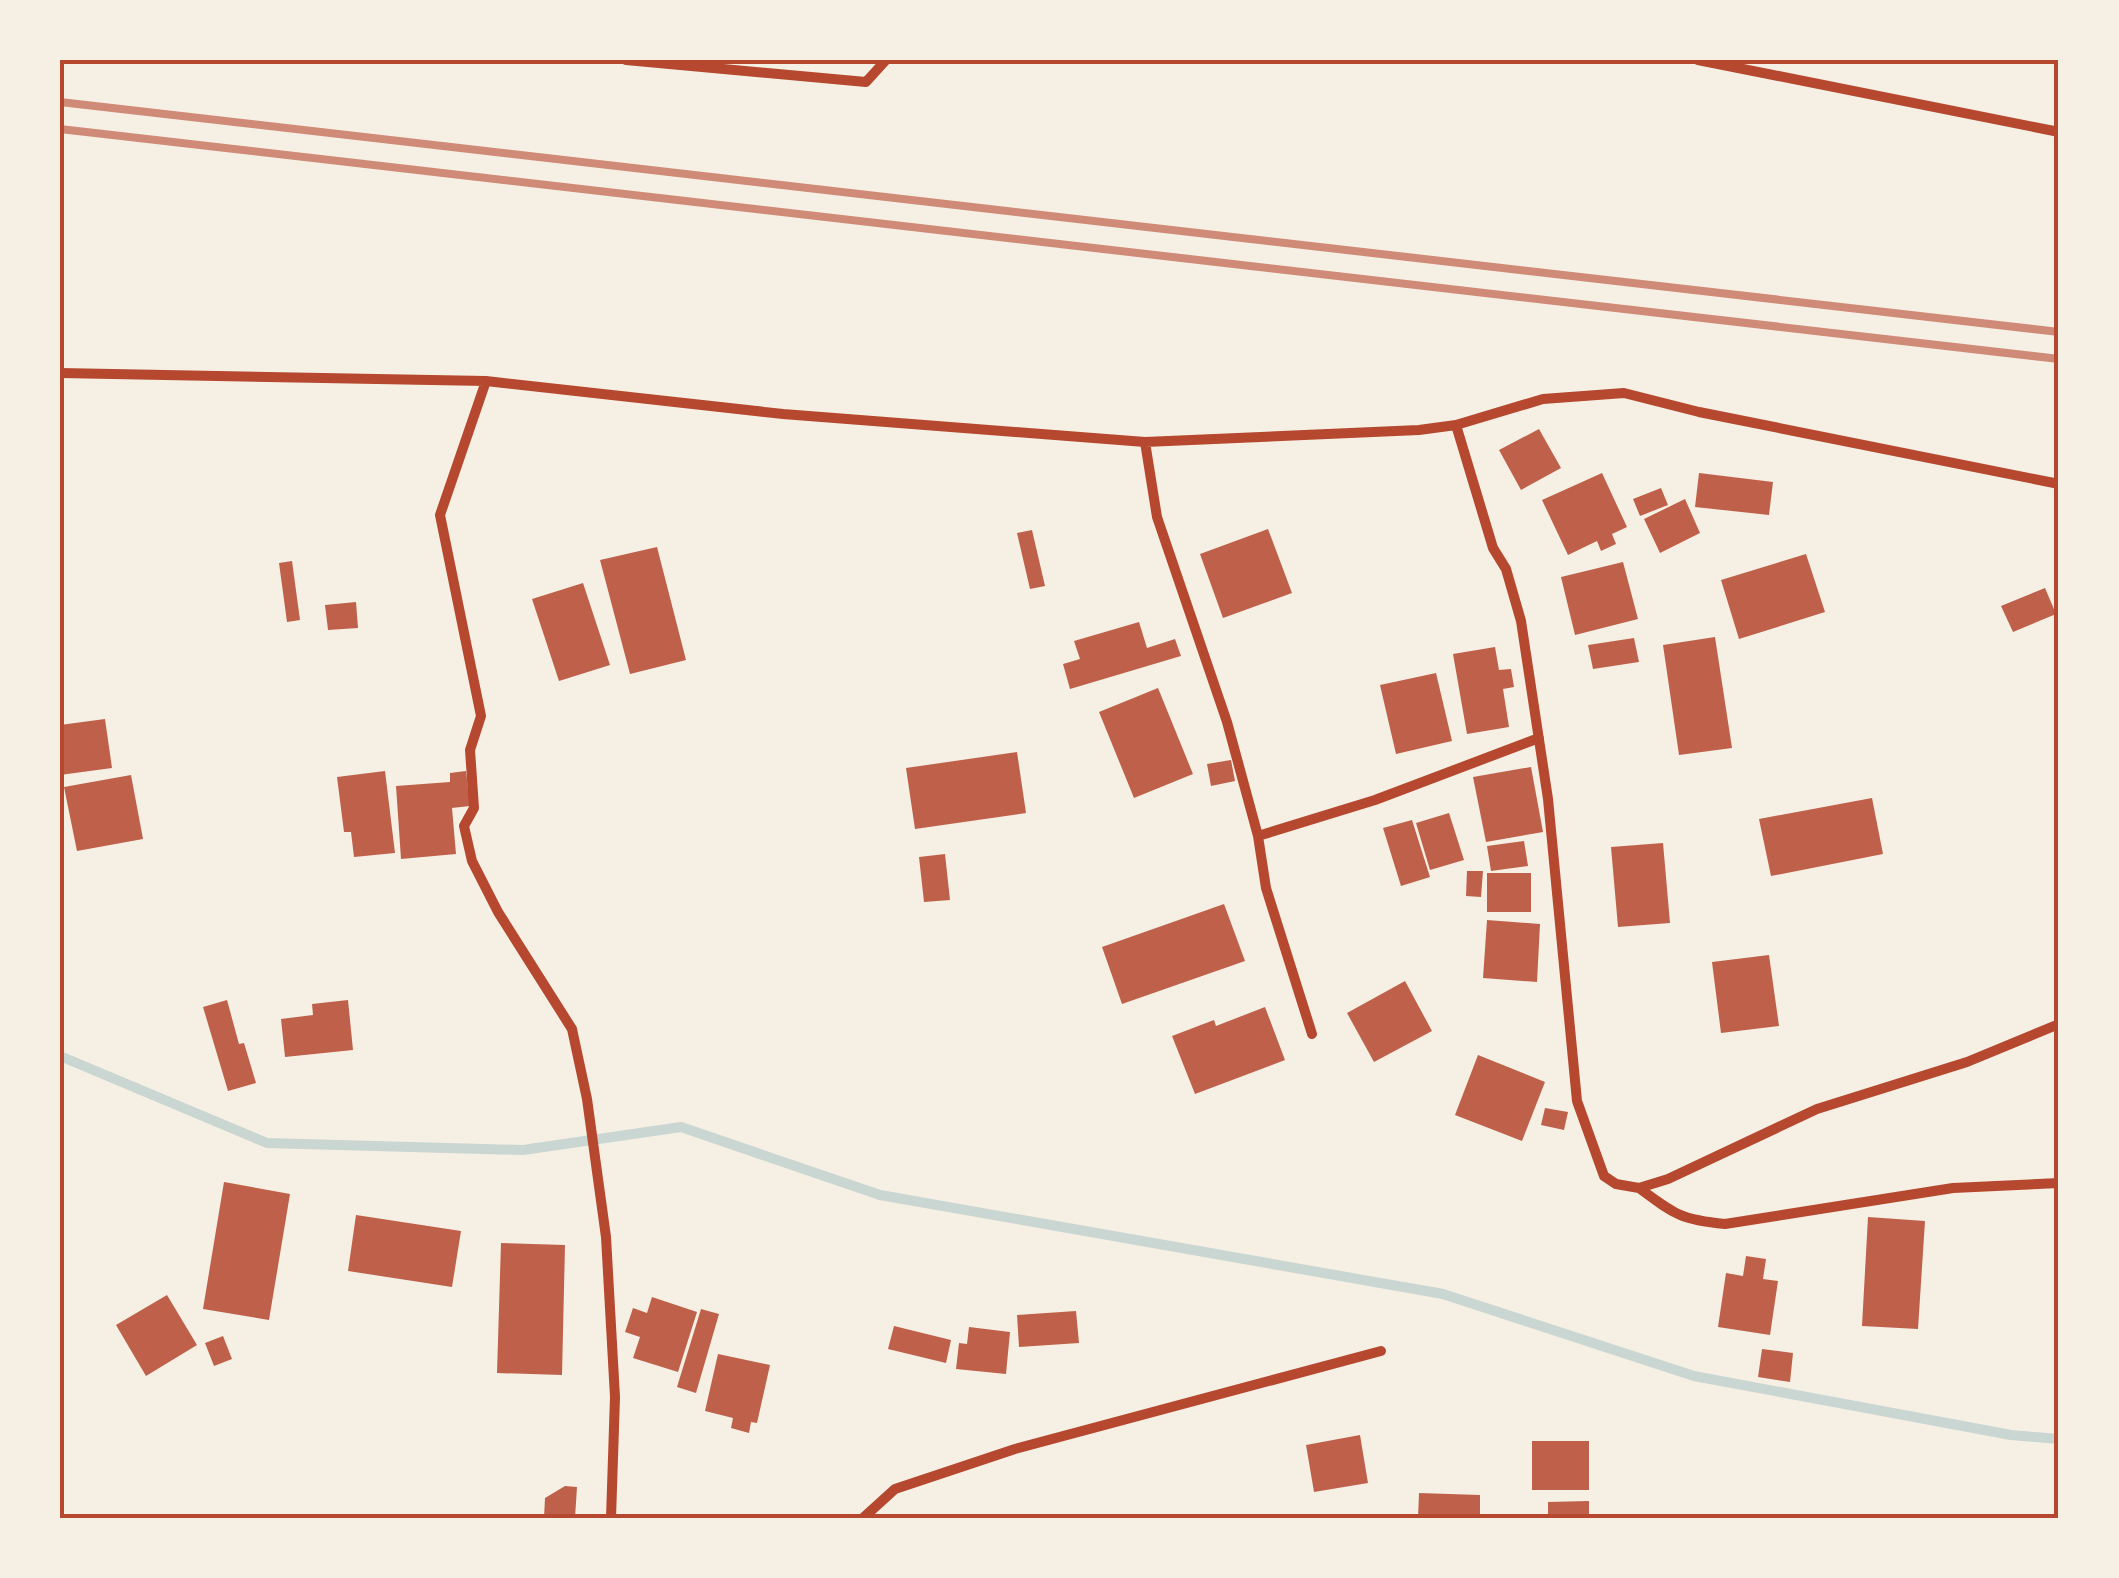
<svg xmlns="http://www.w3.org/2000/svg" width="2119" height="1578" viewBox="0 0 2119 1578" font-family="'Fira Sans',sans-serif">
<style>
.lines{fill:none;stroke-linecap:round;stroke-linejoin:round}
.stream{stroke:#c9d6d2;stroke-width:10}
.building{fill:#bf614a}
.minor{stroke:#b5482f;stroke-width:10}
.rail{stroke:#cf8b77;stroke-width:8}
.neatline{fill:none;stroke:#b5482f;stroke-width:4}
</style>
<rect width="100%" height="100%" fill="#f6efe4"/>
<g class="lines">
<path class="stream" d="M 60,1056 L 267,1143 L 523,1150 L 681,1127 L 880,1195 L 1443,1294 L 1694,1376 L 2011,1435 L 2059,1439"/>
</g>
<path class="building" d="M 1539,429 L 1561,468 L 1521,490 L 1499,450 Z
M 1602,473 L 1627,527 L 1612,534 L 1616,544 L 1601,551 L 1597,541 L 1568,555 L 1542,500 Z
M 1699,473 L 1773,482 L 1769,515 L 1695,507 Z
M 1661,488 L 1668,505 L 1640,516 L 1633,499 Z
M 1685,499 L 1700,533 L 1660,553 L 1644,519 Z
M 1268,529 L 1292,593 L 1223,618 L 1200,554 Z
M 1032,530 L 1045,586 L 1030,589 L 1017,533 Z
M 657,547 L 686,660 L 630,674 L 600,560 Z
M 1806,554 L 1825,612 L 1739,639 L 1721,580 Z
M 292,561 L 300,620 L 287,622 L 279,563 Z
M 1623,562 L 1638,619 L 1575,635 L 1561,577 Z
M 583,583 L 610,665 L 559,681 L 532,599 Z
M 2045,588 L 2056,614 L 2013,632 L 2001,606 Z
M 356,602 L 358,628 L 328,630 L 325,605 Z
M 1139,622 L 1147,648 L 1175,639 L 1181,656 L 1070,689 L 1063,664 L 1080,659 L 1074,641 Z
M 1715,637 L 1732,748 L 1679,755 L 1663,645 Z
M 1634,638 L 1639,662 L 1593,669 L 1588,645 Z
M 1495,647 L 1499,670 L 1511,669 L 1514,687 L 1503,689 L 1509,727 L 1467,734 L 1453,654 Z
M 1436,673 L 1452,741 L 1396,754 L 1380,685 Z
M 1158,688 L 1193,774 L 1134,798 L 1099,712 Z
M 105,719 L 112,768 L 60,775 L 60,725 Z
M 1017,752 L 1026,813 L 915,829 L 906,768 Z
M 1231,760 L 1235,781 L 1211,786 L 1207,764 Z
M 1531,767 L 1543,832 L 1486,842 L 1473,777 Z
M 385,771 L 395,853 L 354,857 L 351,832 L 344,832 L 337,777 Z
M 466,771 L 470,806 L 452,808 L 456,854 L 401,859 L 396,786 L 450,782 L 450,773 Z
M 131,775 L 143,839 L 77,851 L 64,787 Z
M 1872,798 L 1883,854 L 1771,876 L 1759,819 Z
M 1449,813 L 1464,860 L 1430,870 L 1416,823 Z
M 1412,820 L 1430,877 L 1401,886 L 1383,828 Z
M 1524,841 L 1528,866 L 1491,871 L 1487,846 Z
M 1663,843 L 1670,923 L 1618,927 L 1611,847 Z
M 945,854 L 950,900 L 924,902 L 919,857 Z
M 1467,871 L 1483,871 L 1481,897 L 1466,896 Z
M 1487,873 L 1531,873 L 1531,912 L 1487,912 Z
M 1224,904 L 1245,961 L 1122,1004 L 1102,947 Z
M 1487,920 L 1540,924 L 1537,982 L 1483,978 Z
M 1769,955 L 1779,1026 L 1721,1033 L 1712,962 Z
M 1405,981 L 1432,1031 L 1374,1062 L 1347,1013 Z
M 227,1000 L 239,1044 L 244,1043 L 256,1083 L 228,1091 L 203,1007 Z
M 348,1000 L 353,1050 L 285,1057 L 281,1019 L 313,1015 L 312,1004 Z
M 1265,1007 L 1285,1060 L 1195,1094 L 1172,1036 L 1214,1020 L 1216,1026 Z
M 1478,1055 L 1545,1082 L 1522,1141 L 1455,1115 Z
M 1545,1108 L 1568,1112 L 1564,1130 L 1541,1125 Z
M 224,1182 L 290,1194 L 269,1320 L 203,1309 Z
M 356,1215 L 461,1231 L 452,1287 L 348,1271 Z
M 1868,1217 L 1925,1221 L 1918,1329 L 1862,1326 Z
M 501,1243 L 565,1245 L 562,1375 L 497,1373 Z
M 1746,1256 L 1766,1259 L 1763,1279 L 1778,1281 L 1770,1335 L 1718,1327 L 1726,1273 L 1743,1276 Z
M 167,1295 L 197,1345 L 146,1376 L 116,1325 Z
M 652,1297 L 697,1312 L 678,1372 L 633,1358 L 640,1337 L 625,1332 L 633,1308 L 647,1313 Z
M 701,1309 L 719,1314 L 696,1393 L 677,1387 Z
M 1076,1311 L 1079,1343 L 1019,1347 L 1017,1315 Z
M 894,1326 L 951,1340 L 946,1363 L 888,1349 Z
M 969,1327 L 1010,1332 L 1006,1374 L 956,1369 L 959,1343 L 967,1344 Z
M 223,1336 L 232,1359 L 214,1366 L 205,1343 Z
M 1762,1349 L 1793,1353 L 1790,1382 L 1758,1377 Z
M 718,1354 L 770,1365 L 757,1423 L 751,1422 L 749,1433 L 731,1428 L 733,1418 L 705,1411 Z
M 1360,1435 L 1368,1483 L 1314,1492 L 1306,1445 Z
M 1532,1441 L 1589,1441 L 1589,1490 L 1532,1490 Z
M 565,1486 L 577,1487 L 575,1518 L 544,1518 L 545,1498 Z
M 1419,1493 L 1480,1495 L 1480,1518 L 1418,1518 Z
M 1589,1501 L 1589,1518 L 1548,1518 L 1548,1502 Z"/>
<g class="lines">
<path class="minor" d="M 626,60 L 866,82 L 886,60
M 1698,60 L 2059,132
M 60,373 L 486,381 L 783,414 L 1145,442 L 1419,430 L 1456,425 L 1543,399 L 1624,393 L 1699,412 L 2059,484
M 486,381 L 440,515 L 481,716 L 470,750 L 474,808 L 464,826 L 472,861 L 498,912 L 572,1029 L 587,1099 L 606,1237 L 615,1397 L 611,1518
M 1456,425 L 1493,548 L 1506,569 L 1521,621 L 1548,799 L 1577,1101 L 1604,1176 L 1616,1184 L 1639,1188 L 1668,1179 L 1817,1109 L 1967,1062 L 2059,1024
M 1145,442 L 1157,517 L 1227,722 L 1258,836 L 1266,888 L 1312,1034
M 1258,836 L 1375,800 L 1539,738
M 1639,1188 C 1674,1214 1681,1220 1725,1224 L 1953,1188 L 2059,1183
M 863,1518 L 895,1489 L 1015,1449 L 1381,1351"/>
<path class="rail" d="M 60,102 L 2059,332
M 60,129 L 2059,359"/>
</g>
<rect width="2119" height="1578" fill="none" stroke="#f6efe4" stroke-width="125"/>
<rect x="62" y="62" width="1994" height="1454" class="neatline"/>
</svg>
